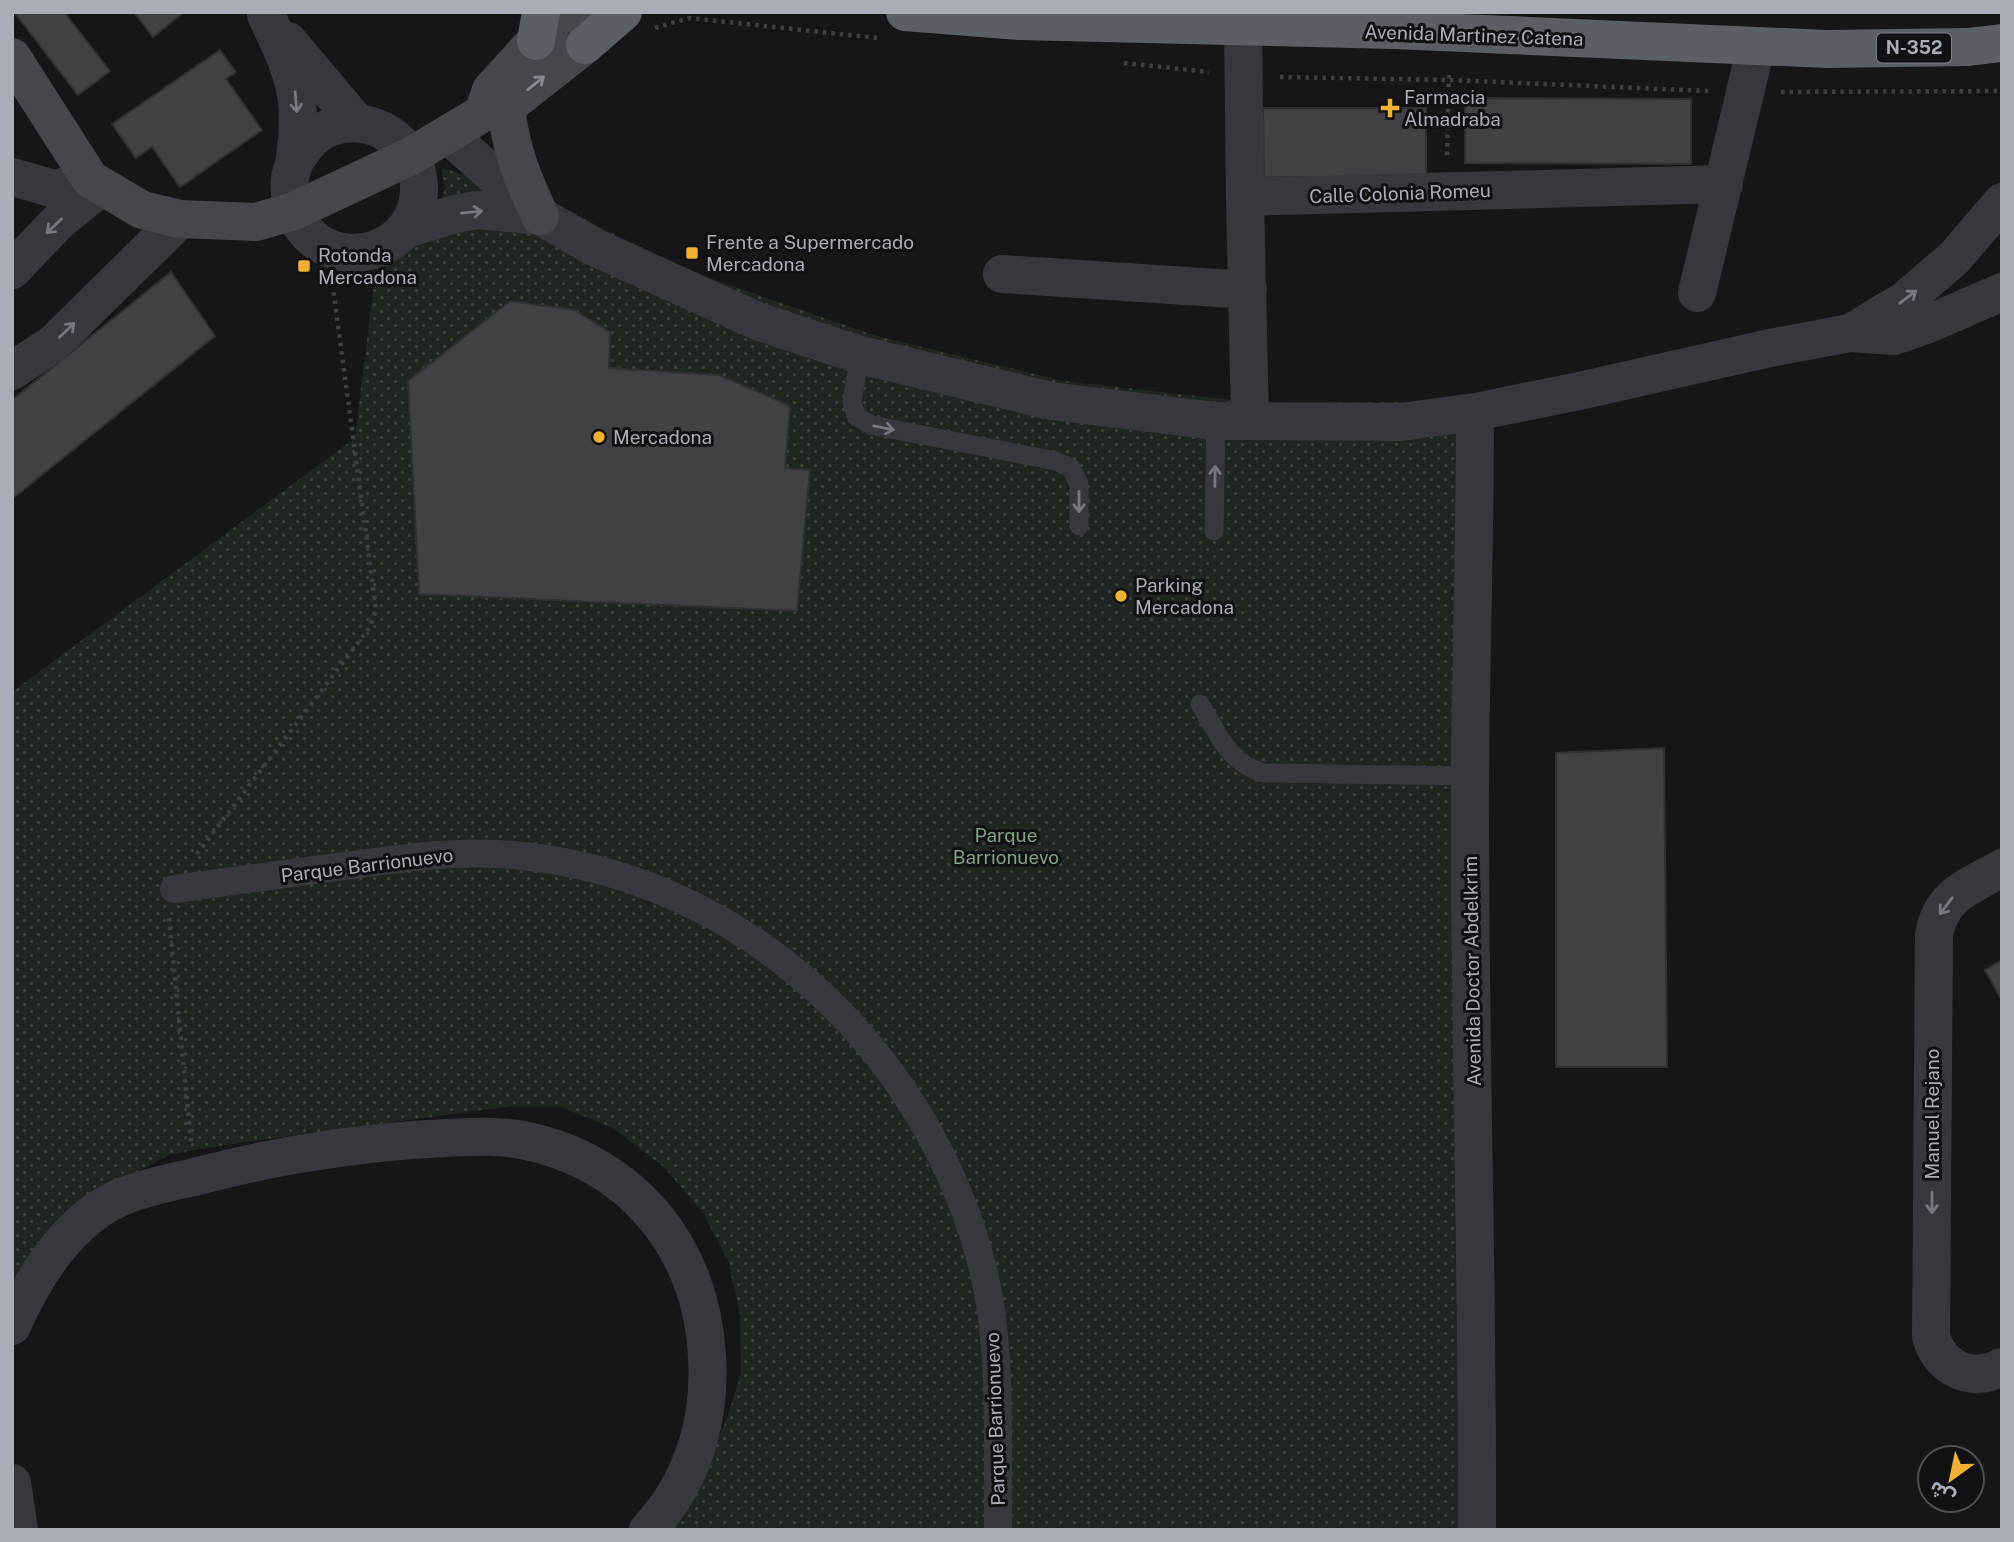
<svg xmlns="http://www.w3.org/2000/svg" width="2014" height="1542" viewBox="0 0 2014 1542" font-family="'Public Sans','Noto Sans Arabic',sans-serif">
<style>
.park{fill:url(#park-dots)}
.building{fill:#404145;stroke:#303034;stroke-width:2}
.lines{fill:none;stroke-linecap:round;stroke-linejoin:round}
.path{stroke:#3d3f44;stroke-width:4.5;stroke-dasharray:3.5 5;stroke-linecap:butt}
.service{stroke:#37383d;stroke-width:19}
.pedestrian{stroke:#37383d;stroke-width:28}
.minor{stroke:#37383d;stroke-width:38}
.secondary{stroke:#45474d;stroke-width:38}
.trunk{stroke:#5b5e65;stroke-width:38}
.oneway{stroke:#858993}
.oneway2{stroke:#757881}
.poi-dot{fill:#f2b134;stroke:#111113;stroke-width:2.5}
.labels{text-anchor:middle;stroke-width:6;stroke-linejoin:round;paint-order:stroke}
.shield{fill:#111113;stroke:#7b7e86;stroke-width:2}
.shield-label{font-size:18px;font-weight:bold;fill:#a8adb8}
.street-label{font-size:19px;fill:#a8adb8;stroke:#111113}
.poi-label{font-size:19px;fill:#a8adb8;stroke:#111113;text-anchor:start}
.park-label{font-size:19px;fill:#7fa381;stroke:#111113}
</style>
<defs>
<pattern id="park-dots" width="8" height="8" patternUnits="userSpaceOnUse" patternTransform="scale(1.75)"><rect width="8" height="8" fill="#1e261f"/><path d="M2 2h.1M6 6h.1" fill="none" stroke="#3c433d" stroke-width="1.8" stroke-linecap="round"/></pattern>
</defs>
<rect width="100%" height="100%" fill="#161618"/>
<path class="park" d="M 441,168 L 542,196 L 604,229 L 690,271 L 873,335 L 1064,381 L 1259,403 L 1414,402 L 1469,398 L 1478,1530 L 646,1530 L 703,1473 L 727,1419 L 741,1373 L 740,1315 L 728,1261 L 704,1214 L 665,1168 L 613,1128 L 558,1106 L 511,1106 L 237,1143 L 171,1154 L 97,1193 L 12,1306 L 12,692 L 355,438 L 379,243 L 441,200 L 445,189 Z"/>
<path class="building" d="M 14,12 L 64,12 L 110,71 L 78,95 Z
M 134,12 L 184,12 L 153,37 Z
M 220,50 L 236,72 L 226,79 L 262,130 L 180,187 L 152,147 L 136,158 L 112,124 Z
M 1465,98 L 1691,99 L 1691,164 L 1465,163 Z
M 1263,108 L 1426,108 L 1426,177 L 1264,177 Z
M 171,272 L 215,336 L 12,499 L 12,400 Z
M 510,301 L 574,310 L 610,332 L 609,368 L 719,375 L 790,406 L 785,468 L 810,470 L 797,611 L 419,594 L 408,381 Z
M 1664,748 L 1667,1067 L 1556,1067 L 1556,753 Z
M 2002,960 L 2002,1001 L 1985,970 Z"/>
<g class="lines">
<path class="path" d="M 655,28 L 689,18 L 878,38
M 1124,63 L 1209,72
M 1280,77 L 1449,80 L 1709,91
M 1781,92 L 2002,91
M 1447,155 L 1449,70
M 197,854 L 370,627 L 376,609 L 333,288
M 169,918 L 191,1142"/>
<path class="service" d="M 860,355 L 852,401 L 856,416 L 871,425 L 1056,461 L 1071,468 L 1079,484 L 1079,526
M 1214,531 L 1216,421
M 1200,704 C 1219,735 1227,761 1263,773 L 1470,776"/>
<path class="pedestrian" d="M 174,889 C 231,881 288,874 345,866 C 404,858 463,849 523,856 C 748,880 928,1052 983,1269 C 1003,1351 997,1445 998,1530"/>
<path class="minor" d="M 266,15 C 278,40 291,66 296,94 C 299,114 298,137 295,157 C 295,164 291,171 290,178 C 288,195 292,214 303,228 C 340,277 421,249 419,187 C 418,142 370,111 329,128 C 313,134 304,147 295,161
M 1243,27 L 1245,197 L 1724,184
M 288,41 L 357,123
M 448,135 L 540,216 L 594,247 L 757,321 L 860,355 L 1051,401 L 1216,421 L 1401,422 L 1475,412 L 1579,391 L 1770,348 L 1850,333 L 1894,336 L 1926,325 L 2002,292
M 12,177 L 55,189 L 90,179
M 1245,197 L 1250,421
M 406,229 L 455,214 L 478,210 L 540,216
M 12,270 L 58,222 L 101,187
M 1002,274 L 1248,290
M 1697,293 L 1756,47
M 1850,333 L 1905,300 L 1954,258 L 2002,202
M 12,371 L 54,343 L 180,219
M 1475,412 C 1475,534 1471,655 1470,777 C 1469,1028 1478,1279 1477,1530
M 2002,868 C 1969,887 1941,894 1934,935 L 1931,1337 C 1941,1369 1971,1383 2002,1367
M 12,1326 C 33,1277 68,1222 117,1199 C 139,1189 166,1183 190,1178 C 229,1168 267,1159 306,1153 C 353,1145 399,1140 446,1138 C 471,1137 497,1135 522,1140 C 631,1161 701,1246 707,1356 C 711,1420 693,1482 648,1530
M 12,1483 L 19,1530"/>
<path class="secondary" d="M 12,57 L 90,179 L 142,210 L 180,219 L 256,222 L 294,211 L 411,156 L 483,113 L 506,107 L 585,45 L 597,14
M 506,107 C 511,151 522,177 540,216
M 483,113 L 491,90 L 562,12"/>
<path class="trunk" d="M 905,12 L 1020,21 L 1393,30 L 1827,49 L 1968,47 L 2002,43
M 536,41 L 541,12
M 585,45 L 623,12"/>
</g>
<defs><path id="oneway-shaft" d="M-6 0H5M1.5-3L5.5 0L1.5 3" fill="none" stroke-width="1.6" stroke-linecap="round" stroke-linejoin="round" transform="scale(1.75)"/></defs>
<use class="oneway" href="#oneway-shaft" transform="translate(536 83) rotate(-39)"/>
<g class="oneway2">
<use href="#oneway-shaft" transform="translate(296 102) rotate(85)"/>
<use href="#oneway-shaft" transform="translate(472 212) rotate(-6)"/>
<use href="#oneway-shaft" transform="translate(54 226) rotate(137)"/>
<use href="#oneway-shaft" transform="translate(1908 297) rotate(-37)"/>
<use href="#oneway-shaft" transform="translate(67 330) rotate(-44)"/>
<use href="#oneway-shaft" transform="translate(884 428) rotate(11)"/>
<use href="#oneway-shaft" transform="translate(1215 476) rotate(-89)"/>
<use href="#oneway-shaft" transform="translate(1079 502) rotate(90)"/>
<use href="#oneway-shaft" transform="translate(1946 906) rotate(127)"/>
<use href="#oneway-shaft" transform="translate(1932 1203) rotate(90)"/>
</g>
<g class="poi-dot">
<path d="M1386.5 97.5h7v7h7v7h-7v7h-7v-7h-7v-7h7z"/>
<rect x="685" y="246" width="14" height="14" rx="3.5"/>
<rect x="297" y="259" width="14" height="14" rx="3.5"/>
<circle cx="599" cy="437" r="7"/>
<circle cx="1121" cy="596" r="7"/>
</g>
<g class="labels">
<rect class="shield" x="1877" y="33.5" width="74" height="29" rx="5"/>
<g class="shield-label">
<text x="1914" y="54">N-352</text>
</g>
<g class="street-label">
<text transform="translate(1474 35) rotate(2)" y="7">Avenida Martinez Catena</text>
<text transform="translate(1400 193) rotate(-2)" y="7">Calle Colonia Romeu</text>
<text transform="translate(367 865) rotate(-7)" y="7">Parque Barrionuevo</text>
<text transform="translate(1472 971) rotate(-91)" y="7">Avenida Doctor Abdelkrim</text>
<text transform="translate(1932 1114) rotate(-90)" y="7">Manuel Rejano</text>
<text transform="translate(995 1419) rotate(-92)" y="7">Parque Barrionuevo</text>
</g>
<g class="poi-label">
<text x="1404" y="104">Farmacia<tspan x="1404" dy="22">Almadraba</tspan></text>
<text x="706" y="249">Frente a Supermercado<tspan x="706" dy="22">Mercadona</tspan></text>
<text x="318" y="262">Rotonda<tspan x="318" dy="22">Mercadona</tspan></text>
<text x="613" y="444">Mercadona</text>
<text x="1135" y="592">Parking<tspan x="1135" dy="22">Mercadona</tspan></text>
</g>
<g class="park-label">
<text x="1006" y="842">Parque<tspan x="1006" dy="22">Barrionuevo</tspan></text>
</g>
</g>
<rect width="2014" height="1542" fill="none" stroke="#a8adb8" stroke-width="28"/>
<g transform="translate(1951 1479) rotate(213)"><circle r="33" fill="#111113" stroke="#4d4f55" stroke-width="2"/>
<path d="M0-5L12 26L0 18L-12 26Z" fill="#f2b134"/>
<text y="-10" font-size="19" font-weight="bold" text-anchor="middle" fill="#a8adb8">ش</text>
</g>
</svg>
